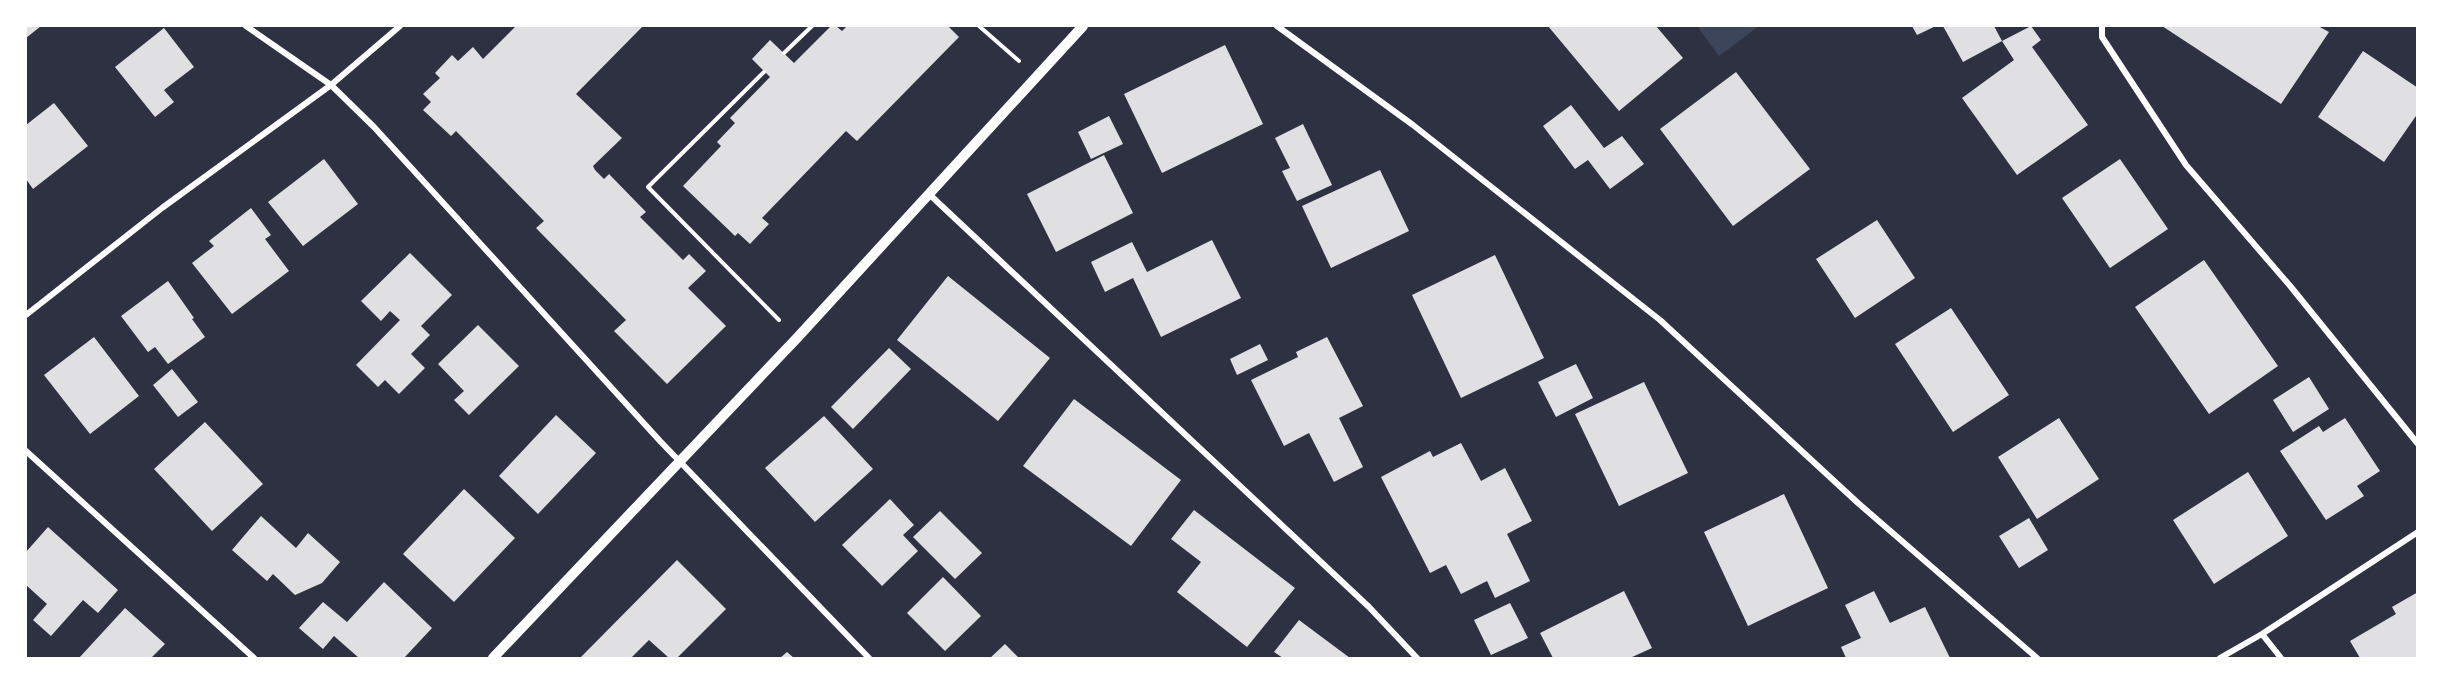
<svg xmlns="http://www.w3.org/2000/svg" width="2443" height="684" viewBox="0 0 2443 684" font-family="Barlow,sans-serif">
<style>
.green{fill:#3c4559}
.building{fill:#e0e0e3}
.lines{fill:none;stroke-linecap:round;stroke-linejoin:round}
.path{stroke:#fff;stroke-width:4}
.minor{stroke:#fff;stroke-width:6}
.tertiary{stroke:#fff;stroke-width:10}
</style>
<rect width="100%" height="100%" fill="#2d3142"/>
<path class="green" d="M 1697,26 L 1759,26 L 1719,56 Z"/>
<path class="building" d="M 26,26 L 41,26 L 26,38 Z
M 516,26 L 643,26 L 576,94 L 622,138 L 593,166 L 595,170 L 604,179 L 609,174 L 646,212 L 640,217 L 683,260 L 689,254 L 706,271 L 688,288 L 726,326 L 667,384 L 614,331 L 626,320 L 536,228 L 544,221 L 456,131 L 451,136 L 423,110 L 431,102 L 423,94 L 440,78 L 435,73 L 452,55 L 458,61 L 473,47 L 483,59 Z
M 831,26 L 836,26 L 842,31 L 847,26 L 948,26 L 959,37 L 857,141 L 846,131 L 762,218 L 769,224 L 750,244 L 738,233 L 735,236 L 683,186 L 721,146 L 717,142 L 735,123 L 730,118 L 770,77 L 752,59 L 770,40 L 794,63 Z
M 1548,26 L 1656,26 L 1683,58 L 1619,111 Z
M 1912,26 L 1936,26 L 1917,35 Z
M 1943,26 L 1994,26 L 2002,41 L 1963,62 Z
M 2031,26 L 2041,40 L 2032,47 L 2088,125 L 2017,175 L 1962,98 L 2014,60 L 2002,41 Z
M 2162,26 L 2318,26 L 2329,32 L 2281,104 Z
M 164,28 L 194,67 L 164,90 L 174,102 L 155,117 L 115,67 Z
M 1225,45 L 1263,124 L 1162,173 L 1124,94 Z
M 2363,51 L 2418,88 L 2418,113 L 2384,162 L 2318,117 Z
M 1736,72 L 1810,169 L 1733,226 L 1660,129 Z
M 54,103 L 88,146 L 33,189 L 26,179 L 26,125 Z
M 1571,105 L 1604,148 L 1622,136 L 1644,164 L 1610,189 L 1588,160 L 1575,169 L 1543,126 Z
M 1109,116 L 1123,144 L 1091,159 L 1078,132 Z
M 1303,124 L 1332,185 L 1297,201 L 1282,171 L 1290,168 L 1275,138 Z
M 1104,155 L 1133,213 L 1056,252 L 1027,194 Z
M 324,159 L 358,204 L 303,246 L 268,202 Z
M 2120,159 L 2168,229 L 2110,268 L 2062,198 Z
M 1380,170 L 1409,231 L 1331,268 L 1302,206 Z
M 251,208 L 271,235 L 265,239 L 289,271 L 232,314 L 192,263 L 214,246 L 209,241 Z
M 1877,220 L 1915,278 L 1855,318 L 1816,259 Z
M 1212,240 L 1241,298 L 1161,337 L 1133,278 L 1105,292 L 1091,262 L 1132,242 L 1147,272 Z
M 410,253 L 452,295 L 421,326 L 430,335 L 411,354 L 425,368 L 399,394 L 385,380 L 378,387 L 356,365 L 400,320 L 390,311 L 381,321 L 361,301 Z
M 1495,255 L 1544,358 L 1461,398 L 1412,295 Z
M 2204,260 L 2278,366 L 2209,414 L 2135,307 Z
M 948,276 L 1050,358 L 998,421 L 897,340 Z
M 168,281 L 194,318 L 192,319 L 205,337 L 168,364 L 155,347 L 148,352 L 121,316 Z
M 1951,308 L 2009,395 L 1953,432 L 1895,344 Z
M 478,325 L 519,366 L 469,415 L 454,400 L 464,391 L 438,364 Z
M 94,337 L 139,396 L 90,434 L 44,375 Z
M 1327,337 L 1363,406 L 1339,418 L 1363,467 L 1334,482 L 1309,433 L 1284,446 L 1251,380 L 1298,357 L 1296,352 Z
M 1260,344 L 1268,360 L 1237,375 L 1230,359 Z
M 889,348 L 911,369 L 853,429 L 831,407 Z
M 1576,364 L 1593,398 L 1556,417 L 1538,382 Z
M 172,369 L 198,402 L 178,417 L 153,385 Z
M 2309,377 L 2329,409 L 2293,432 L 2273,400 Z
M 1644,382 L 1688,473 L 1619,506 L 1575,414 Z
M 1074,399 L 1181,480 L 1131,546 L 1023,466 Z
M 556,415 L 596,453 L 538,514 L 499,476 Z
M 824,416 L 873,469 L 815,522 L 765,468 Z
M 2059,418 L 2099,479 L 2037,519 L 1998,457 Z
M 2345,418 L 2380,471 L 2357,486 L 2364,496 L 2326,520 L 2280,451 L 2319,426 L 2323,432 Z
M 205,422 L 263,484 L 212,531 L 154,469 Z
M 1461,443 L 1481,481 L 1505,468 L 1532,521 L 1507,534 L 1530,581 L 1495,598 L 1487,581 L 1461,594 L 1446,565 L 1430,573 L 1381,477 L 1430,451 L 1433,457 Z
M 2248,472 L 2288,536 L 2214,584 L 2173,520 Z
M 464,489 L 515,538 L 454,602 L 403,554 Z
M 1784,494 L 1828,588 L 1748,626 L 1704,532 Z
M 890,499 L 914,525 L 903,535 L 918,551 L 882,586 L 842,545 Z
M 1194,510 L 1295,588 L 1247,647 L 1177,592 L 1201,562 L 1171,539 Z
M 940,511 L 982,553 L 955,579 L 913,537 Z
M 261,516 L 296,548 L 308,533 L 340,562 L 322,583 L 295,595 L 273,574 L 267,581 L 232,550 Z
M 2029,518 L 2048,550 L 2019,568 L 1999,536 Z
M 48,527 L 118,590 L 98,613 L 83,600 L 51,636 L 33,620 L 47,604 L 26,585 L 26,552 Z
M 677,560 L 726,609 L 677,658 L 669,658 L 649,640 L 631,658 L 580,658 Z
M 943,577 L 981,616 L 945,651 L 907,613 Z
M 384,582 L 432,628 L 404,658 L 359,658 L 334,636 L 323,649 L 299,628 L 323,602 L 347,622 Z
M 1624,591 L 1652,648 L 1630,658 L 1553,658 L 1540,633 Z
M 1874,591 L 1890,623 L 1925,607 L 1950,658 L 1846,658 L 1841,647 L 1861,638 L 1845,605 Z
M 2418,592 L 2418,658 L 2360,658 L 2350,641 L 2396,614 L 2392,607 Z
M 1510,603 L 1528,638 L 1491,655 L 1474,620 Z
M 125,608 L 165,644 L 151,658 L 79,658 Z
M 1299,620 L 1350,658 L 1283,658 L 1274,652 Z
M 1005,644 L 1019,658 L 990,658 Z
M 787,652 L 794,658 L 780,658 Z"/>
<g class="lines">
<path class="path" d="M 979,26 L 1019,61
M 784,53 L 812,26
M 764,72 L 648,187 L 779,320"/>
<path class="minor" d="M 246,26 L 331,85 L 374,127 L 660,441 L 869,658
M 1277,26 L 1413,125 L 1660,320 L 1858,503 L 2037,658
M 2102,26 L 2102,37 L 2186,165 L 2291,287 L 2418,444
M 929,194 L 1369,607 L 1417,658
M 26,315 L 162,208 L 331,85 L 400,26
M 26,451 L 254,658
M 2262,634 L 2281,658
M 2220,658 L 2262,634 L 2418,532"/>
<path class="tertiary" d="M 493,658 L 797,338 L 1083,26"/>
</g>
<rect width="2443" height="684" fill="none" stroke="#ffffff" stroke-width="54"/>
</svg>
